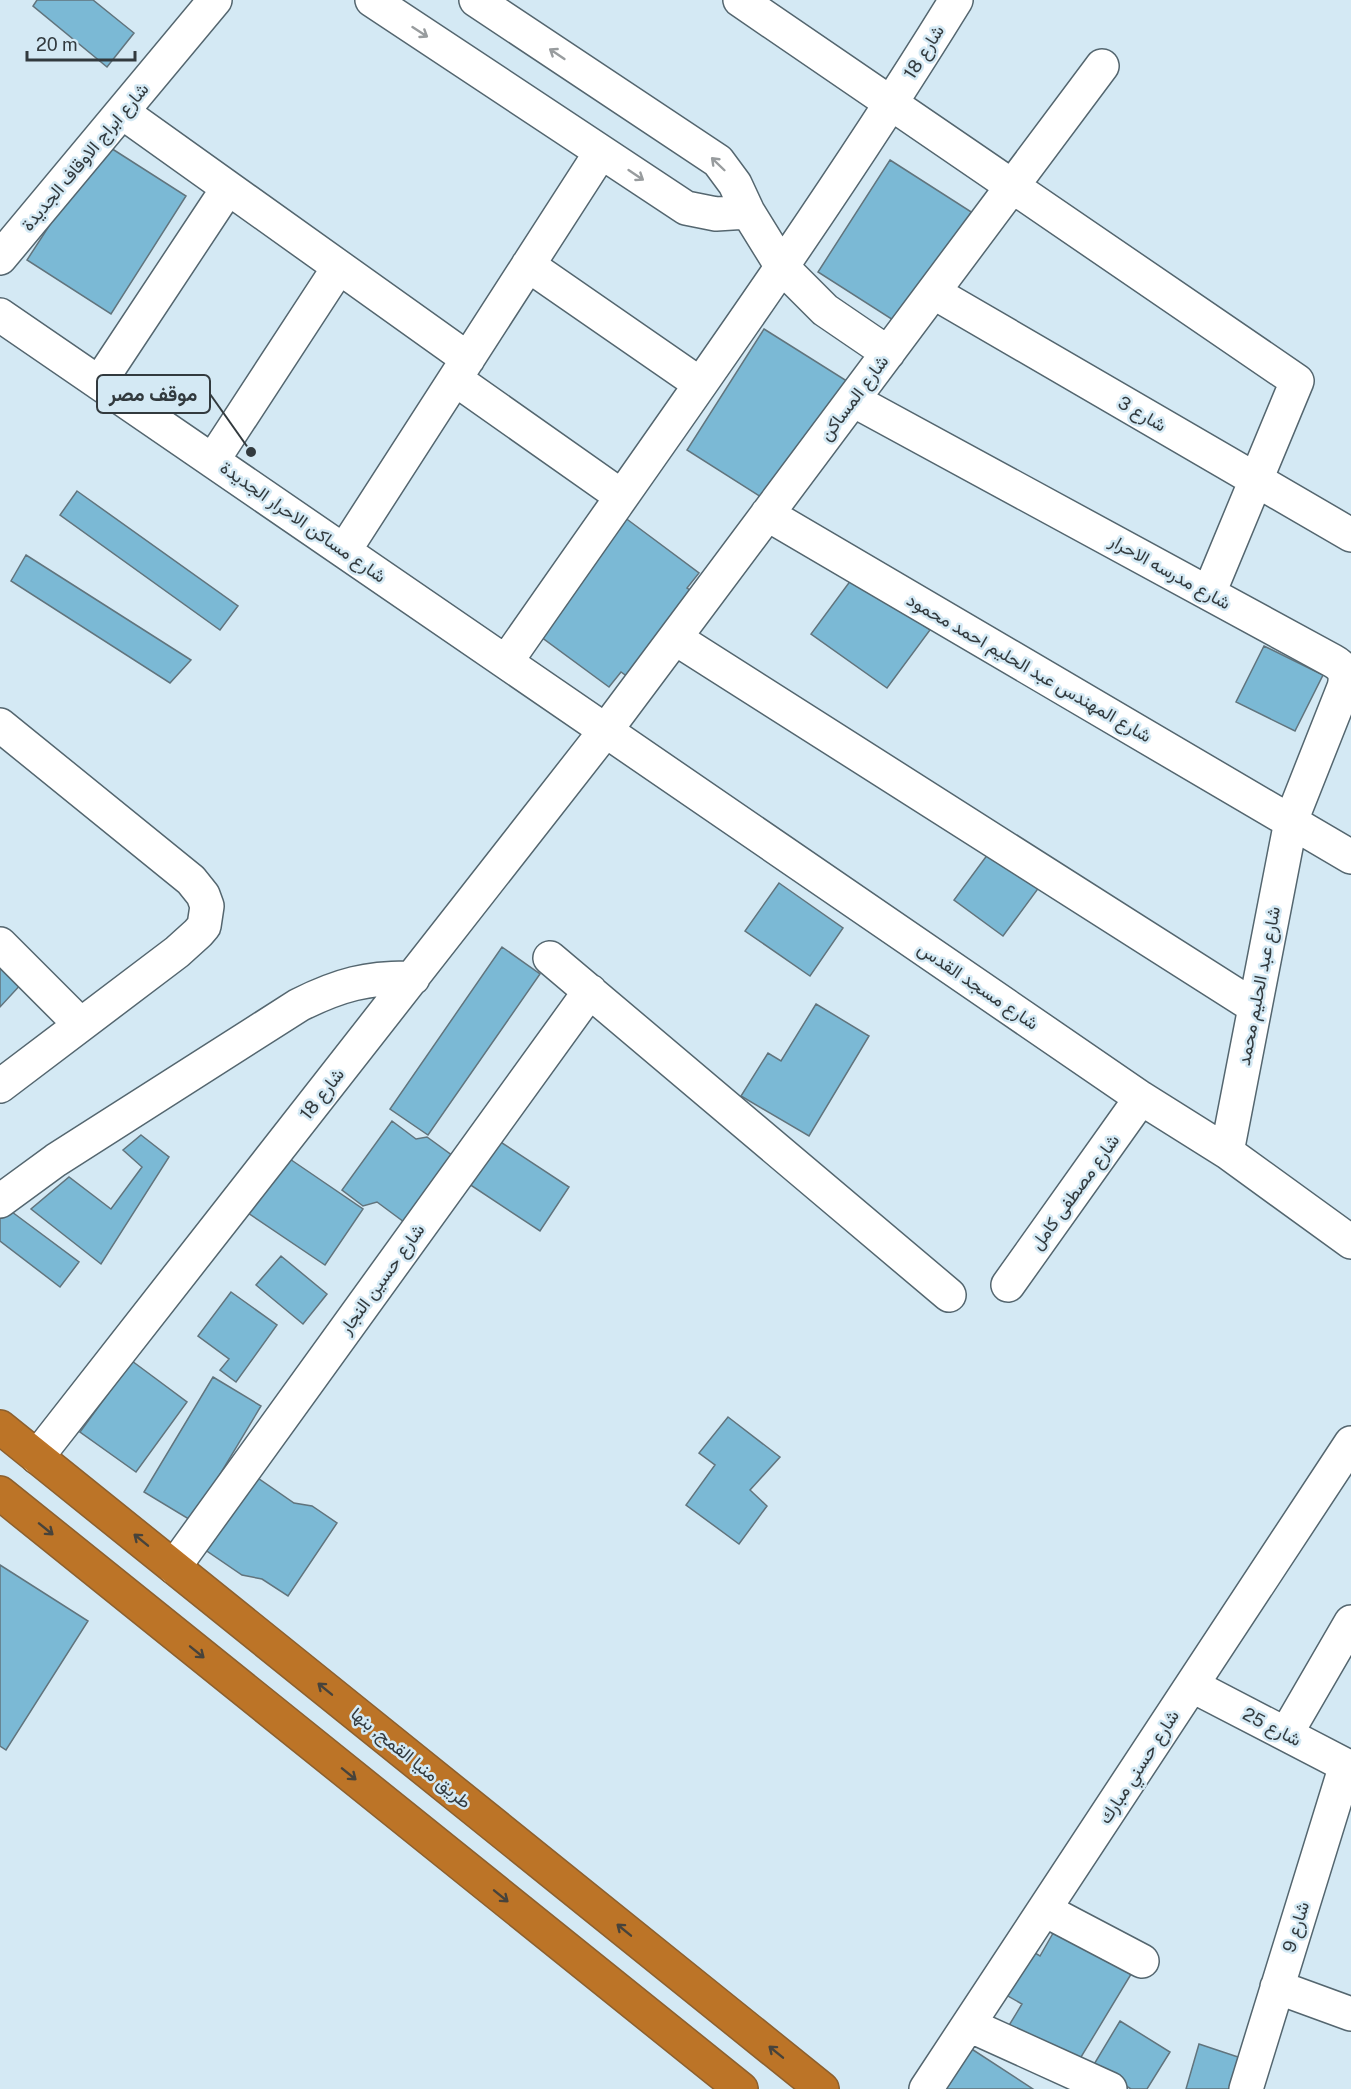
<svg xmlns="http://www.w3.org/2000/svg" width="1351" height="2089" viewBox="0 0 1351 2089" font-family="'Public Sans',Vazirmatn,sans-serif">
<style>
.building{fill:#7bb9d5;stroke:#61747d;stroke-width:1.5}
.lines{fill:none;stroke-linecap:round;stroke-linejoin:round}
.minor-casing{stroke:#54666f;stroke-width:36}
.highway-casing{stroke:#8c602f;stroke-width:36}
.minor{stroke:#fff;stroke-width:33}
.highway{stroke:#bc7427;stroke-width:33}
.oneway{stroke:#989c9e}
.oneway2{stroke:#47433b}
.labels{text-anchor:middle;stroke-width:5;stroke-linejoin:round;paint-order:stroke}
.street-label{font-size:18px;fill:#323a3e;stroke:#d4e9f4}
.leader{fill:none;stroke:#323a3e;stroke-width:2}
.callout-dot{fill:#323a3e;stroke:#d4e9f4;stroke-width:2}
.callout{fill:#d4e9f4;stroke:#323a3e;stroke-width:2}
.callout-label{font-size:20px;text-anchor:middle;font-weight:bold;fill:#323a3e}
</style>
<rect width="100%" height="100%" fill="#d4e9f4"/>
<path class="building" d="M 37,0 L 93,0 L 134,33 L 107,67 L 33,6 Z
M 103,143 L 186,196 L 111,314 L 27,260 Z
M 890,160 L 976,215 L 904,327 L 818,272 Z
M 764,329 L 850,383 L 772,504 L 687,450 Z
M 77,491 L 238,606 L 220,630 L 60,515 Z
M 620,514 L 699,573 L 687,588 L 693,592 L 628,677 L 621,672 L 609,687 L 533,631 Z
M 26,555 L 191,660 L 170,683 L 11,581 Z
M 854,576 L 930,630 L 887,688 L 811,634 Z
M 1264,646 L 1323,675 L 1295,731 L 1236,702 Z
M 988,854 L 1021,878 L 1024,874 L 1040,886 L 1003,936 L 954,900 Z
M 779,883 L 843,928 L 810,976 L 745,931 Z
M 502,947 L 540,974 L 428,1135 L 390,1109 Z
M 0,962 L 23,982 L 0,1007 Z
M 816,1004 L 869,1036 L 809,1136 L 741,1096 L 768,1053 L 781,1061 Z
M 392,1121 L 416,1139 L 427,1137 L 453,1156 L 404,1222 L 377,1202 L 363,1206 L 342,1190 Z
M 141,1135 L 169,1157 L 101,1264 L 31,1209 L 69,1177 L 111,1209 L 142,1167 L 123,1150 Z
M 493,1137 L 569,1187 L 540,1231 L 463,1180 Z
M 284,1155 L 363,1209 L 325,1265 L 245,1211 Z
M 4,1206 L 79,1262 L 60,1287 L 0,1241 L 0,1211 Z
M 281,1256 L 327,1294 L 303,1324 L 256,1285 Z
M 231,1292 L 277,1325 L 236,1382 L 220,1370 L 229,1359 L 198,1336 Z
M 132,1361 L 187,1402 L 136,1472 L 80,1432 Z
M 213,1377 L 261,1406 L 192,1521 L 144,1492 Z
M 728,1417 L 780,1457 L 750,1490 L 767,1506 L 739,1544 L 686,1505 L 715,1465 L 699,1453 Z
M 252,1474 L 294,1503 L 312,1506 L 337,1523 L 288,1596 L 262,1579 L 242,1575 L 201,1547 Z
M 0,1565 L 88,1621 L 6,1750 L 0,1746 Z
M 1060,1921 L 1136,1966 L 1075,2067 L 1008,2027 L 1022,2004 L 999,1991 L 1025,1947 L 1040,1956 Z
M 1120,2021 L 1170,2052 L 1147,2089 L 1131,2089 L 1093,2066 Z
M 964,2044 L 1033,2089 L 934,2089 Z
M 1199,2044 L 1250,2061 L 1242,2089 L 1186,2089 Z"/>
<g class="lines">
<g class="minor-casing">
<path id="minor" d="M 372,0 L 686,208 L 716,214 L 748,212
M 476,0 L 718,161 L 735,184 L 748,212 L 782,267 L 825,310 L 888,353
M 740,0 L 1297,381 L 1209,593
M 122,112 L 468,359
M 0,258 L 215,0
M 528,265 L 700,384
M 933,292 L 1351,535
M 0,315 L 1141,1098 L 1227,1152 L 1351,1242
M 455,379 L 621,496
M 99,383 L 228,188
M 853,400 L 1333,661 C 1344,667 1347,675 1344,687 L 1291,821 L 1227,1152
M 213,460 L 339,267
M 767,514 L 1351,857
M 344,551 L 601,152
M 675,638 L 1255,1007
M 506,662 C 658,443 816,227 956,0
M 0,725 L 191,880 L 203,895 L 207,906 L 204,926 L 198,933 L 177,952 L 0,1086
M 0,944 L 80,1024
M 550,958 L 949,1295
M 0,1201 L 56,1160 L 299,1005 C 339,985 368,977 413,978
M 1008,1285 L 1141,1098
M 37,1457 L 606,730 L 1102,66
M 174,1567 L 590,991
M 1193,1686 L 1351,1768
M 1286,1734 L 1351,1622
M 1045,1910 L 1142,1961
M 1277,1987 L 1351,2014
M 969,2025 L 1110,2089
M 926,2089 L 1351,1443
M 1246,2089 L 1346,1765"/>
</g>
<g class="highway-casing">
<path id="highway" d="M 0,1427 L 822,2089
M 0,1493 L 741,2089"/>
</g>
<use href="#minor" class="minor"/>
<use href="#highway" class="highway"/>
</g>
<defs><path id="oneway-shaft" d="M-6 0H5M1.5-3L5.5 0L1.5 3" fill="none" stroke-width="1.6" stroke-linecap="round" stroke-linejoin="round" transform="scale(1.5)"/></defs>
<g class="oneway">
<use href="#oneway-shaft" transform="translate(420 32) rotate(33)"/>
<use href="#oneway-shaft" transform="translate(557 54) rotate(-146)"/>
<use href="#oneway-shaft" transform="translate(718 164) rotate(-136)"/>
<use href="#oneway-shaft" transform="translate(636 175) rotate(34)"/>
</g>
<g class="oneway2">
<use href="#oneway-shaft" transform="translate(46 1529) rotate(39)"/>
<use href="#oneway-shaft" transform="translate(141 1540) rotate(-141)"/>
<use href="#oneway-shaft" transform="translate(197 1652) rotate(39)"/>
<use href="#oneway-shaft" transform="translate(325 1689) rotate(-141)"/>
<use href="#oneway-shaft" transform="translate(349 1774) rotate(39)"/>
<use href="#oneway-shaft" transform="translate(501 1896) rotate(39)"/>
<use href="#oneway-shaft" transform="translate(624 1930) rotate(-141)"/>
<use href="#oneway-shaft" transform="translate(776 2052) rotate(-141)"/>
</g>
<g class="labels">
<g class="street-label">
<text transform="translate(924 52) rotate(-58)" y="6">شارع 18</text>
<text transform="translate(85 157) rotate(-50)" y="6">شارع ابراج الاوقاف الجديدة</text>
<text transform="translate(854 398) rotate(-53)" y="6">شارع المساكن</text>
<text transform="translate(1142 414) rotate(30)" y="6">شارع 3</text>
<text transform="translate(303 522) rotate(35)" y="6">شارع مساكن الاحرار الجديدة</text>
<text transform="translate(1170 572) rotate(29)" y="6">شارع مدرسه الاحرار</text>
<text transform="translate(1029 668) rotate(30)" y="6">شارع المهندس عبد الحليم احمد محمود</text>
<text transform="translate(978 986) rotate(34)" y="6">شارع مسجد القدس</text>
<text transform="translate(1259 986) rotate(-79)" y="6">شارع عبد الحليم محمد</text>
<text transform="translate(322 1094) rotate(-52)" y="6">شارع 18</text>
<text transform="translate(1075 1192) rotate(-54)" y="6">شارع مصطفى كامل</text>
<text transform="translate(382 1279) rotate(-54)" y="6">شارع حسين النجار</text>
<text transform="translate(1272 1727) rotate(27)" y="6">شارع 25</text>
<text transform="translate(411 1758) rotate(39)" y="6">طريق منيا القمح, بنها</text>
<text transform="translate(1139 1767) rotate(-57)" y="6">شارع حسني مبارك</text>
<text transform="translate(1296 1927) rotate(-73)" y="6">شارع 9</text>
</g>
</g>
<path class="leader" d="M251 452L210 394"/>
<circle class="callout-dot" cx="251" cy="452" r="6"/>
<rect class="callout" x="97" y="375" width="113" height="38" rx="6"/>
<g class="callout-label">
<text x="153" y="401">موقف مصر</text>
</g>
<path d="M27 51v9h108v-9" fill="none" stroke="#323a3e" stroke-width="3"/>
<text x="36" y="51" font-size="18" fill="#323a3e" stroke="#d4e9f4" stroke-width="4.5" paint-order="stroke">20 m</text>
</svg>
